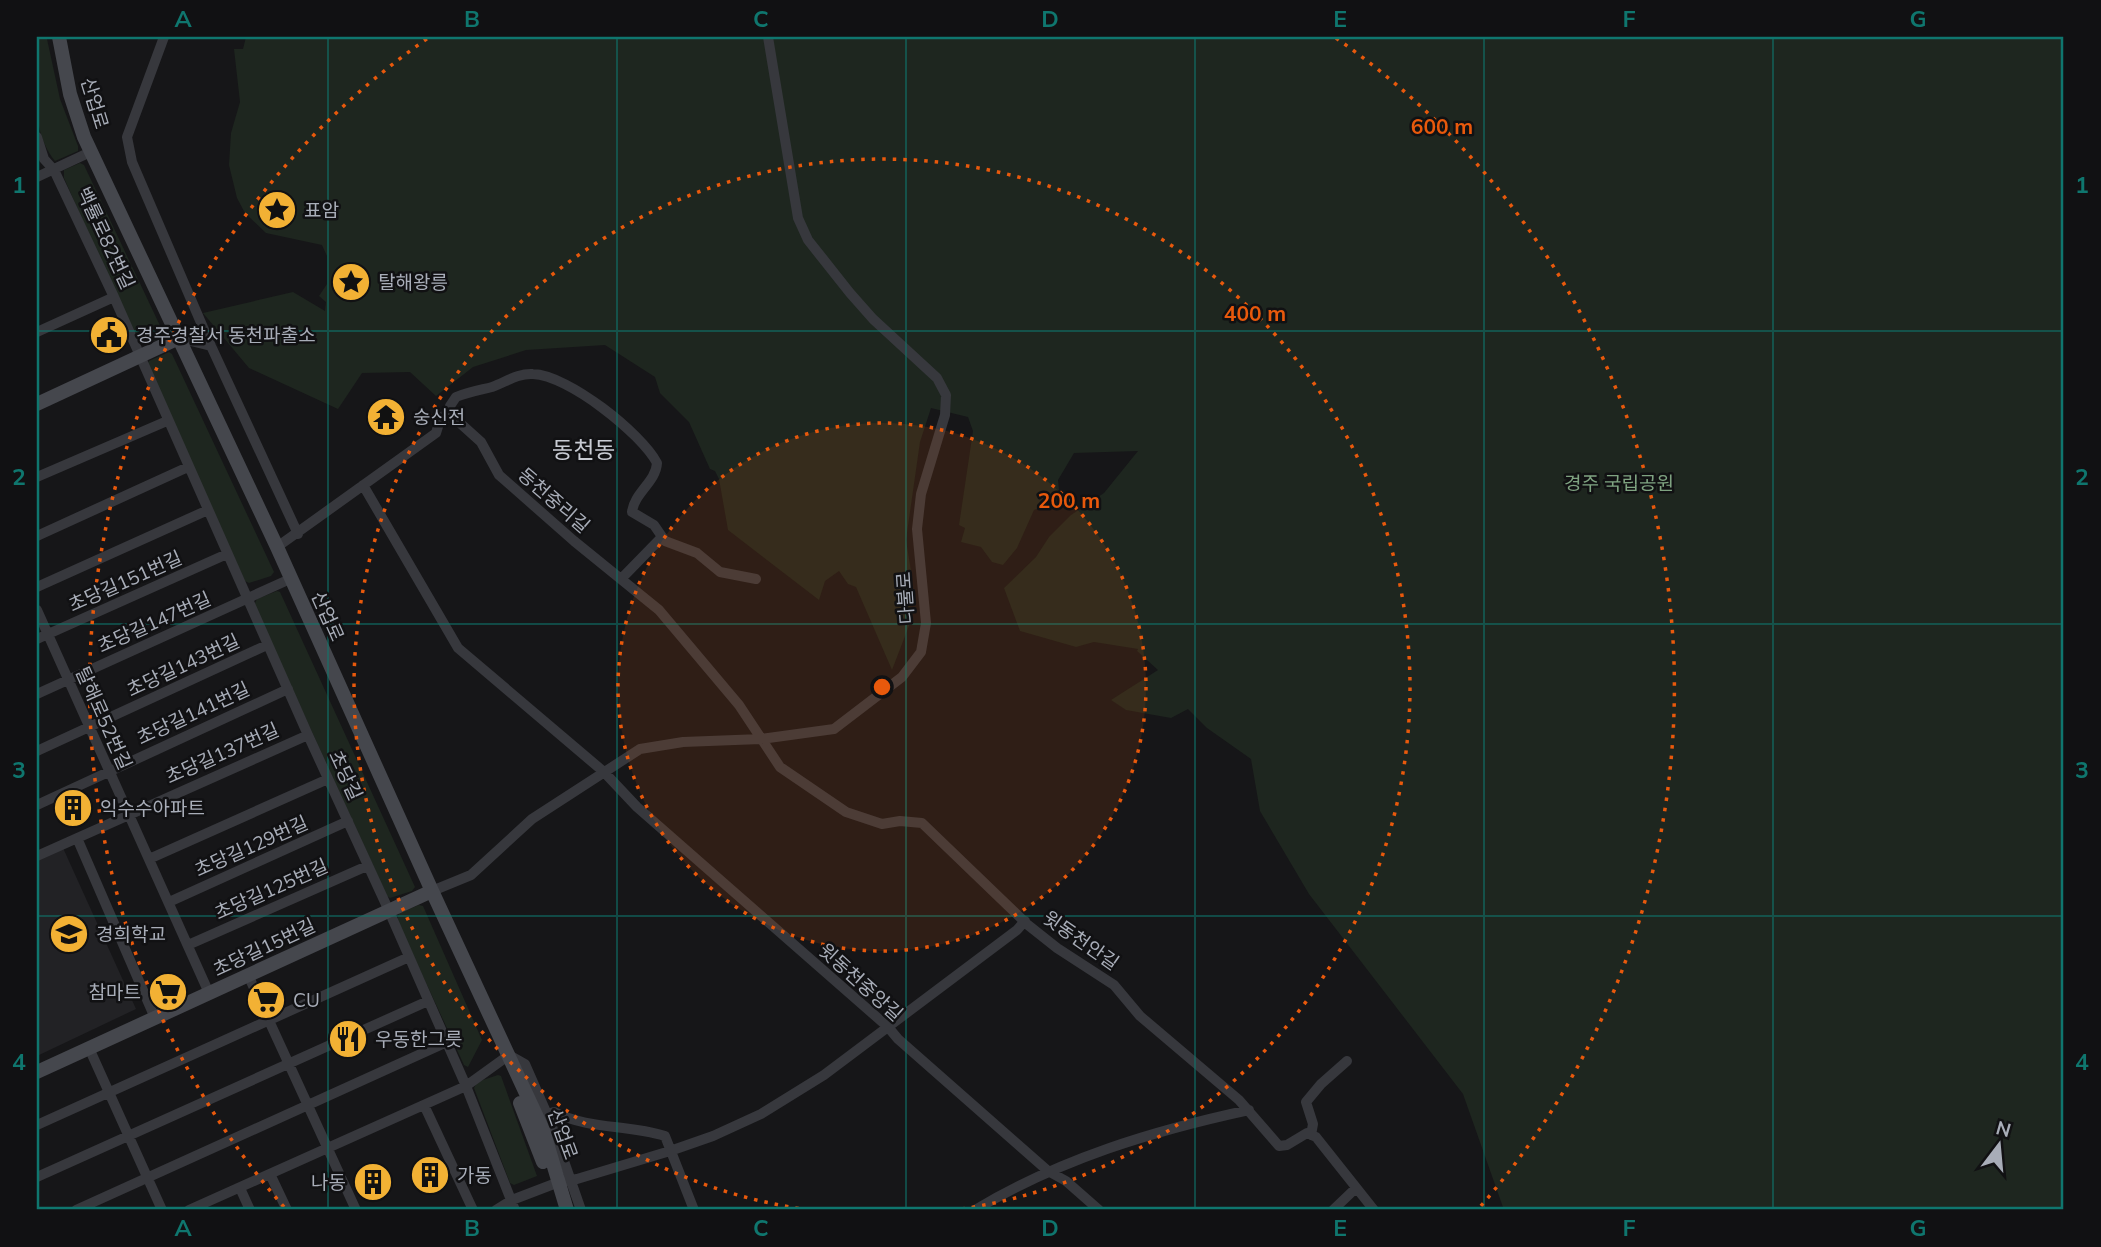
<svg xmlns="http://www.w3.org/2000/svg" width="2101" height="1247" viewBox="0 0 2101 1247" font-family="Mulish,'Noto Sans KR',sans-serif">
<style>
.built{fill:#222225}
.green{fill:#1e261f}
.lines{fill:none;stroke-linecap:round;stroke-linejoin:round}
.street{stroke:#37383d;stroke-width:10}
.secondary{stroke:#45474d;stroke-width:14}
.grid{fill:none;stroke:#0f766e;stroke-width:2;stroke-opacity:0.55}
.ring{fill:none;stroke:#e8590c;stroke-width:3.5;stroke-dasharray:3.5 7}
.labels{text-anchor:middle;stroke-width:5;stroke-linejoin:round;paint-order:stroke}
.street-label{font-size:19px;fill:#a8adb8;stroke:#111113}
.poi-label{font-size:19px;fill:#a8adb8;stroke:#111113;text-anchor:start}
.park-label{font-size:19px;fill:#7fa381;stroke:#111113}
.quarter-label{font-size:23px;fill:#c9ccd4;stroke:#111113}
.centre{fill:#e8590c;stroke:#111113;stroke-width:3.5}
.ring-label{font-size:21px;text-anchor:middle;font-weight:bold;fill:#e8590c;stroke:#111113;stroke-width:5;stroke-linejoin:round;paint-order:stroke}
.neatline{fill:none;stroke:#0f766e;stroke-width:2.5}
.grid-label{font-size:23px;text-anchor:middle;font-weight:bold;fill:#0f766e}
</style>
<rect width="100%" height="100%" fill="#161618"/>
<path class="built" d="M 63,848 L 136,1009 L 37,1056 L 37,860 Z"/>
<path class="green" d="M 44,37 L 47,39 L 60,99 L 78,146 L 78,151 L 55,161 C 28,128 37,78 37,38 Z
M 246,37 L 2064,37 L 2064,1210 L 1504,1210 L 1463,1094 L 1309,894 L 1260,811 L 1251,759 L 1207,728 L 1188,709 L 1171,718 L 1126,710 L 1111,700 L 1158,670 L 1137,651 L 1138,649 L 1094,642 L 1076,647 L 1020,631 L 1004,588 L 1036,557 L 1049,537 L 1071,515 L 1104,493 L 1138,451 L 1074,453 L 1058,480 L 1059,490 L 1050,498 L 1048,505 L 1034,510 L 1017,548 L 1003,565 L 992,562 L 981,547 L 961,542 L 965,528 L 959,525 L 973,431 L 968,417 L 931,408 L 920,442 L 906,540 L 912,577 L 906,581 L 912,618 L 892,670 L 856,587 L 848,584 L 839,571 L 825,581 L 819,600 L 728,530 L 719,479 L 715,471 L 710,469 L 689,422 L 660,393 L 655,377 L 605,345 L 526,350 L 473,367 L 436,396 L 410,372 L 362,373 L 338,409 L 249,368 L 203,313 L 293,292 L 325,311 L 326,302 L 319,296 L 327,284 L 327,256 L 322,245 L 266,233 L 245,213 L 237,198 L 229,165 L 231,133 L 240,102 L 234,49 L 243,49 Z
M 80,163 L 84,165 L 163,332 L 160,340 L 146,341 L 134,337 L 64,178 L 64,170 Z
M 169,352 L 172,354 L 274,572 L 271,576 L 249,583 L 245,581 L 146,367 L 149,361 Z
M 277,591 L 280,592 L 415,887 L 412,891 L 390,898 L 387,896 L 254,605 L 257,599 Z
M 419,905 L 423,906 L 482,1040 L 468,1067 L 464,1065 L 397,920 L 399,913 Z
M 498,1075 L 501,1076 L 537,1176 L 514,1185 L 510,1183 L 474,1088 L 477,1082 Z"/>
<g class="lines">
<path class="street" d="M 164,37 L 127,137 L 132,162 L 211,346 L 298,534
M 37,137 L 44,159 L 54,170 L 114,297 L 308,735 L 389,911 L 466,1086 L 515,1210
M 37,177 L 84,155
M 37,332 L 114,297
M 179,338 L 211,346
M 450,414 L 450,406 L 456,397 C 468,392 480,390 492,387 C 506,382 518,373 533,374 C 568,375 641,433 657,463 C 656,482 634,493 632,512 L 654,525 L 665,541 L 697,553 L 720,572 L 756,579
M 37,477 L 167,421
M 363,485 L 458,648 L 604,772 L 637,807 L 888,1027 L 898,1039 L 1048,1171 L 1066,1181 L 1099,1210
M 37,536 L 188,467
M 277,547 L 436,433 L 441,417 L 450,414 L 481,442 L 499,475 L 574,541 L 659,610 L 739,705 L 780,767 L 846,812 L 882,824 L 900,821 L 922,823 L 1028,925 L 1057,948 L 1114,985 L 1140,1016 L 1239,1100 L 1279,1146 L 1287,1145 L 1307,1133 L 1316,1137 L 1374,1210
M 621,579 L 661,538
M 37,587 L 208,510
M 37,610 L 209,993
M 37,639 L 227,554
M 37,694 L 290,579
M 37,751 L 267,645
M 37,805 L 288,689
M 77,838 L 155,1018
M 37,856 L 308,735
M 149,859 L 328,779
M 432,891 L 471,875 L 532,819 L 640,749 L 683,742 L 761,739 L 834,729 L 902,677 L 921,652 L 926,623 L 917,529 L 921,494 L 945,415 L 946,395 L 937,378 L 873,319 L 850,293 L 808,240 L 798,218 L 768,37
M 169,902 L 348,821
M 188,945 L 367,866
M 248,975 L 356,1210
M 89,1048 L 162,1210
M 424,1105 L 473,1210
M 547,1114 L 554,1112 C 590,1130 627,1124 665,1136 L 694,1210
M 37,1125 L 409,957
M 1311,1135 L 1313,1124 L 1306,1102 L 1321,1084 L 1347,1061
M 270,1174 L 287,1210
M 37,1177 L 428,1001
M 240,1188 L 250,1210
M 76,1210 L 447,1042
M 189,1210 L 466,1086 L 509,1055 L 525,1064 L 550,1121 L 581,1210
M 496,1210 L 512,1200 L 559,1182 L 577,1179 L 670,1151 L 713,1136 L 761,1114 L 824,1075 L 1017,930 L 1025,921
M 975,1210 C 1060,1159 1152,1131 1249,1110
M 1333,1210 L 1356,1188"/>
<path class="secondary" d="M 59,37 L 70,94 L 84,137 L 277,547 L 432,891 L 543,1130 L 567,1210
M 37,404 L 179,338
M 37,1072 L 432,891
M 520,1103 L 543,1162"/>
</g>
<path class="grid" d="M 328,37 L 328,1210M 617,37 L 617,1210M 906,37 L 906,1210M 1195,37 L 1195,1210M 1484,37 L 1484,1210M 1773,37 L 1773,1210M 37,331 L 2064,331M 37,624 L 2064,624M 37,916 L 2064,916"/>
<circle cx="882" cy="687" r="264" fill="#e8590c" fill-opacity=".12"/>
<g class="ring">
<circle cx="882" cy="687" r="264"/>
<path d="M809 1210A528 528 0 1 1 955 1210"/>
<path d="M284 1207A792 792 0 0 1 428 38M1336 38A792 792 0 0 1 1480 1207"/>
</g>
<defs>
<g id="sight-disc" transform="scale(2.0125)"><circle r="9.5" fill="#f2b134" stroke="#111113"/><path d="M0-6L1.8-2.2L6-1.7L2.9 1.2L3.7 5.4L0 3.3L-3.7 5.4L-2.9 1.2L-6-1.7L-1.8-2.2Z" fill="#111"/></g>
<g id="civic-disc" transform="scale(2.0125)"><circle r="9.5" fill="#f2b134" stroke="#111113"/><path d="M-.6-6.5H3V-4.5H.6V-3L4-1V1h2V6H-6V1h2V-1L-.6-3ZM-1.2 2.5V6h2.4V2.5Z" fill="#111"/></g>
<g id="temple-disc" transform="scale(2.0125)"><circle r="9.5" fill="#f2b134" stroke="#111113"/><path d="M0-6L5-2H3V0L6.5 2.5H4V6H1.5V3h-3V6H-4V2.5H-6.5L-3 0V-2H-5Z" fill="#111"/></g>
<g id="building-disc" transform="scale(2.0125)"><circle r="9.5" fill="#f2b134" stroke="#111113"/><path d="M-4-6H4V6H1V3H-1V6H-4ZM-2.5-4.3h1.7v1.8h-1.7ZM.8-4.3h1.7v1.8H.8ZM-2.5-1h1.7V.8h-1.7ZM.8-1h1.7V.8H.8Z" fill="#111"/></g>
<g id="school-disc" transform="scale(2.0125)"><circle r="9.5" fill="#f2b134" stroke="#111113"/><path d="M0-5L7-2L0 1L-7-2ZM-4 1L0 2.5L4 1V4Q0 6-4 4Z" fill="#111"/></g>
<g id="supermarket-disc" transform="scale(2.0125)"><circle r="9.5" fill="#f2b134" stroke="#111113"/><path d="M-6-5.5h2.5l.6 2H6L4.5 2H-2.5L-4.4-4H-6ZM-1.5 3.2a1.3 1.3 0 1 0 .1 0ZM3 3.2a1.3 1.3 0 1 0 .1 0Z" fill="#111"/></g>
<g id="restaurant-disc" transform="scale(2.0125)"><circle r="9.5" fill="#f2b134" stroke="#111113"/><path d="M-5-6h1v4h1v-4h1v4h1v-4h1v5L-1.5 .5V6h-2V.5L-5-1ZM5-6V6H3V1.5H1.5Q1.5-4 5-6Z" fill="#111"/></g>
</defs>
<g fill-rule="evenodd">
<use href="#sight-disc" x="277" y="210"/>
<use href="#sight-disc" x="351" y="282"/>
<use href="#civic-disc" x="109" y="335"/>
<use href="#temple-disc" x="386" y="417"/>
<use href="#building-disc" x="73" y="808"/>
<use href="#school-disc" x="69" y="934"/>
<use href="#supermarket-disc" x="168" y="992"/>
<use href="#supermarket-disc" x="266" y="1000"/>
<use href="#restaurant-disc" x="348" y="1039"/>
<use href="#building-disc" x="430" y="1175"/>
<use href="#building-disc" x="373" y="1182"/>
</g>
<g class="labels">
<g class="street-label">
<text transform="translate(95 103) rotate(73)" y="7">산업로</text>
<text transform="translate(106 238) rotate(65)" y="7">백률로82번길</text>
<text transform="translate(554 500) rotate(41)" y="7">동천중리길</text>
<text transform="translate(125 581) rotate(-24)" y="7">초당길151번길</text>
<text transform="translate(905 598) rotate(-94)" y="7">다불로</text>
<text transform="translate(328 616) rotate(66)" y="7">산업로</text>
<text transform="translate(154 622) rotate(-24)" y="7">초당길147번길</text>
<text transform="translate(183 665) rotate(-25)" y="7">초당길143번길</text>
<text transform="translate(193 713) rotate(-25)" y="7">초당길141번길</text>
<text transform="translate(104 718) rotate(66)" y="7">탈해로52번길</text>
<text transform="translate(222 753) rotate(-24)" y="7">초당길137번길</text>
<text transform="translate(346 775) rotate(65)" y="7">초당길</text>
<text transform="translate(251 846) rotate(-24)" y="7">초당길129번길</text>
<text transform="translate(271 889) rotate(-24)" y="7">초당길125번길</text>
<text transform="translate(1081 940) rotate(35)" y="7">윗동천안길</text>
<text transform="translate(264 947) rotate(-25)" y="7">초당길15번길</text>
<text transform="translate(861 982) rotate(42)" y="7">윗동천중앙길</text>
<text transform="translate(563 1134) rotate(70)" y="7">산업로</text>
</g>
<g class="poi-label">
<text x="304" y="217">표암</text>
<text x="378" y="289">탈해왕릉</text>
<text x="136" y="342">경주경찰서 동천파출소</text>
<text x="413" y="424">숭신전</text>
<text x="100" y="815">익수수아파트</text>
<text x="96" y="941">경희학교</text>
<text x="141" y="999" text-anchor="end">참마트</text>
<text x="293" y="1007">CU</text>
<text x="375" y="1046">우동한그릇</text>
<text x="457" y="1182">가동</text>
<text x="346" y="1189" text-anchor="end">나동</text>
</g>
<g class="park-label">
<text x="1619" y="490">경주 국립공원</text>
</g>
<g class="quarter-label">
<text x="584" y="458">동천동</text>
</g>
</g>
<circle cx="882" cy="687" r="10" class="centre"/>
<g class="ring-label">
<text x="1442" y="134">600 m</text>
<text x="1255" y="321">400 m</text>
<text x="1069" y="508">200 m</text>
</g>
<rect width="2101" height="1247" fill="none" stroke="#111113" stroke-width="77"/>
<g transform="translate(1999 1145) rotate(16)" stroke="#111113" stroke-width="5" paint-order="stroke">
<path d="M0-5L12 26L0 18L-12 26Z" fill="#a8adb8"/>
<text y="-10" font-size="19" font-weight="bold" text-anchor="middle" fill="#a8adb8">N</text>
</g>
<rect x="38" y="38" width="2024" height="1170" class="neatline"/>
<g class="grid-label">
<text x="183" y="27">A</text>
<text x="472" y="27">B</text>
<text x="761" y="27">C</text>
<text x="1050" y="27">D</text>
<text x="1340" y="27">E</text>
<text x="1629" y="27">F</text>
<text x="1918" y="27">G</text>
<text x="19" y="193">1</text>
<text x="2082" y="193">1</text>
<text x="19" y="485">2</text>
<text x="2082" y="485">2</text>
<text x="19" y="778">3</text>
<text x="2082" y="778">3</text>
<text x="19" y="1070">4</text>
<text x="2082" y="1070">4</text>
<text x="183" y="1236">A</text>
<text x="472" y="1236">B</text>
<text x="761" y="1236">C</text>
<text x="1050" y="1236">D</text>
<text x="1340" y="1236">E</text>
<text x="1629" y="1236">F</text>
<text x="1918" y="1236">G</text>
</g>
</svg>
